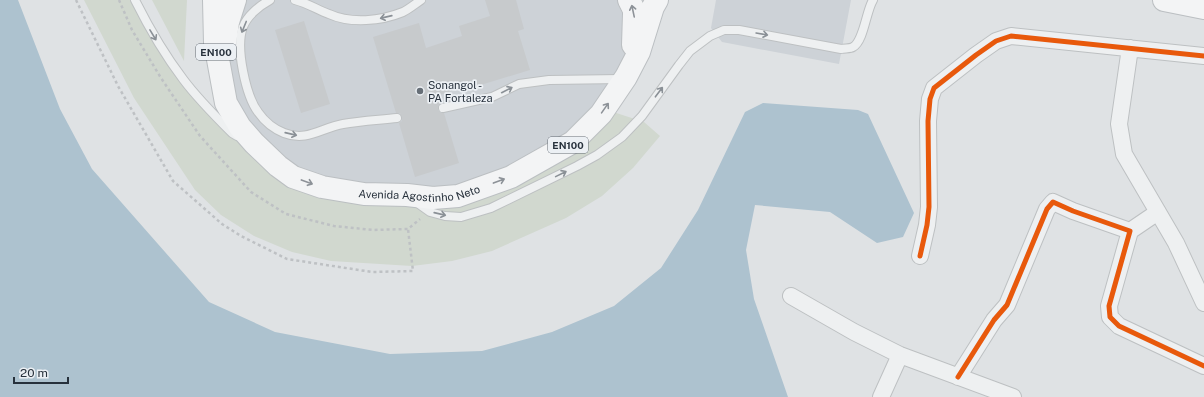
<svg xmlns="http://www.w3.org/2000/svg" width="1204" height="397" viewBox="0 0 1204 397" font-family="'Public Sans',sans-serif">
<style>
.built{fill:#cdd2d7}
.green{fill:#d1d8cf}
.water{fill:#adc2cf}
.building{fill:#c7cacc}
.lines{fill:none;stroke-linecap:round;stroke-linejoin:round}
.service-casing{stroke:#bdc0c2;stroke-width:10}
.minor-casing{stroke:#bdc0c2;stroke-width:18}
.primary-casing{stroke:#bbbfc2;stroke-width:24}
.path{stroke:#bec1c4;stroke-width:2.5;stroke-dasharray:3 3;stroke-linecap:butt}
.service{stroke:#eef0f1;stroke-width:8}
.minor{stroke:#eef0f1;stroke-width:16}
.primary{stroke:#f3f4f5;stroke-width:22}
.cycleway-casing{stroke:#ecf0f4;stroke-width:8}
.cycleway{stroke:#e8590c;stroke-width:5}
.oneway{stroke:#8d9298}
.oneway2{stroke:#8a9096}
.poi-dot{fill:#676f77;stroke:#ecf0f4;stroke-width:1.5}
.labels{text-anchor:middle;stroke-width:3.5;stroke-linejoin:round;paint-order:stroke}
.shield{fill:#ecf0f4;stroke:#626a73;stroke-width:1}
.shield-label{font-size:10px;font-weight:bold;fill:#27313c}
.poi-label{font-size:11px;fill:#27313c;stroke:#ecf0f4;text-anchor:start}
.street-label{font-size:11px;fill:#27313c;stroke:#ecf0f4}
</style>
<rect width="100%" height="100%" fill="#dfe2e4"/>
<path class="built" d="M 235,0 L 629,0 L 632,52 L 576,139 L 458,196 L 322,187 L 240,127 L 226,53 Z
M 716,0 L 851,0 L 839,64 L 722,42 L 711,28 Z"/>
<path class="green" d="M 84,0 L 136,0 L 148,25 L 205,105 L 278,166 L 407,195 L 511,177 L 604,109 L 644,122 L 660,136 L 633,168 L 602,196 L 566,218 L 492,251 L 452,261 L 412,266 L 331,261 L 292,252 L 254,236 L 221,215 L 195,190 L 134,98 Z
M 152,0 L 187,0 L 184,61 Z"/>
<path class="water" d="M 0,0 L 18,0 L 60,109 L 92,169 L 209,302 L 275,332 L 390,354 L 482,351 L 552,332 L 614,306 L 661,268 L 698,210 L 745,112 L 763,103 L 858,110 L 868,114 L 914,213 L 903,237 L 877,243 L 830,212 L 755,205 L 746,250 L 754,299 L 788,397 L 0,397 Z"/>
<path class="building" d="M 485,0 L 516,0 L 524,29 L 518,31 L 530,70 L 474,87 L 474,84 L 439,95 L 441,103 L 438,106 L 438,110 L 441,113 L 444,113 L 459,163 L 415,177 L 399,123 L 402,121 L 402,117 L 400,113 L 396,113 L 373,37 L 419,23 L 426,48 L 462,36 L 459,26 L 490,16 Z
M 304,21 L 330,104 L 301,113 L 275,30 Z"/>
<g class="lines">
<g class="service-casing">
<path id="service" d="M 135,0 C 149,28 164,54 183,79 C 197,98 215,116 232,133 L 237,136
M 270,0 C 259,6 247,16 243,27 C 235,47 246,96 258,112 C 265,122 274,129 284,133 C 307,142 321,128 343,124 C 360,121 379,120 397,118
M 295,0 C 307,3 318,10 329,14 C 351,24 381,21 403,12 C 409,9 415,4 421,0
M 443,108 L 492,97 L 519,84 L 549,80 L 621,79
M 416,202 L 430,212 L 445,216 L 461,217 L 491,208 L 577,166 L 597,155 L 622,137 L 642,116 L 679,65 L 690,51 L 710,36 L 724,30 L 739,30 L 841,49 C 845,48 850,49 853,47 C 864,41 866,11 873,0"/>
</g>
<g class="minor-casing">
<path id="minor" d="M 1130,48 L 1119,124 L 1124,154 L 1176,243 L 1204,303
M 1130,231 L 1158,212
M 920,256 L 927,225 L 929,207 L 928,121 L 930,99 L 934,88 L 976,55 L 996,41 L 1011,36 L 1204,56
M 791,296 L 854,332 L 900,355 L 1013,397
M 958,377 L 994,320 L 1007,305 L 1047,209 L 1053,202 L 1073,211 L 1130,231 L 1109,306 L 1110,317 L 1119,326 L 1204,366
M 881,397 L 900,355"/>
</g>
<g class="primary-casing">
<g id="primary">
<path id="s1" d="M 214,0 L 215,43 L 226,103 L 240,127 L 254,143 L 278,166 L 293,177 L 322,187 L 364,194 L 407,195 L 433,198 L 458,196 L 511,177 L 573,142 L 601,114 L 626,77 L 639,52 L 653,7 L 657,0"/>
<path d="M 629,0 L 634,10 L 634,14 L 633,45"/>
<path d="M 1164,0 L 1204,8"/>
<path d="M 225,43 L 228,22 L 235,0"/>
</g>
</g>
<path class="path" d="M 76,0 L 118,86 L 173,181 L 222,224 L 241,236 L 287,259 L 372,272 L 413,271 L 408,229
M 119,0 L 132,30 L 161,78 L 200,136 L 251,192 L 286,214 L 334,226 L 373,230 L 408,229 L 420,219"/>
<use href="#service" class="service"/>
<use href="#minor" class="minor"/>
<use href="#primary" class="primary"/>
<g class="cycleway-casing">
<path id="cycleway" d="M 920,256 L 927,225 L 929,207 L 928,121 L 930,99 L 934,88 L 976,55 L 996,41 L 1011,36 L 1204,56
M 958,377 L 994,320 L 1007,305 L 1047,209 L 1053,202 L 1073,211 L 1130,231 L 1109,306 L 1110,317 L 1119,326 L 1204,366"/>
</g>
<use href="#cycleway" class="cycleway"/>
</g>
<defs><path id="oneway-shaft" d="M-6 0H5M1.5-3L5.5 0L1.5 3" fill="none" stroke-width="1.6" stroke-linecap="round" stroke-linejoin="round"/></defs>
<g class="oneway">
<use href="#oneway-shaft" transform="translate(633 11) rotate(-102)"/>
<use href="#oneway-shaft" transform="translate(605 108) rotate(-55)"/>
<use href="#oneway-shaft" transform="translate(499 181) rotate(-20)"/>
<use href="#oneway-shaft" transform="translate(307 182) rotate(20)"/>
</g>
<g class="oneway2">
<use href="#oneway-shaft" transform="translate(386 17) rotate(167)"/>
<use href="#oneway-shaft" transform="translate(244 27) rotate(112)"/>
<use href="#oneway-shaft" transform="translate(762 34) rotate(10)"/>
<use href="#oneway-shaft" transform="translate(153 35) rotate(59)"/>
<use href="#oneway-shaft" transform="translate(507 90) rotate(-27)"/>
<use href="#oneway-shaft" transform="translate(659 92) rotate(-53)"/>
<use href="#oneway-shaft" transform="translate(291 134) rotate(13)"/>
<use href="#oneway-shaft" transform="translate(561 174) rotate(-26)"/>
<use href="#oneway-shaft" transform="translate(440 214) rotate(13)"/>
</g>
<circle class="poi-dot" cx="420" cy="91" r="4"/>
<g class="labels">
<g class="shield">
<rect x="196" y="44" width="40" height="16" rx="3"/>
<rect x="548" y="137" width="40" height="16" rx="3"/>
</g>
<g class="shield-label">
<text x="216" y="56">EN100</text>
<text x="568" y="149">EN100</text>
</g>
<g class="poi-label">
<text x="428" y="89">Sonangol -<tspan x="428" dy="13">PA Fortaleza</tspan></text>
</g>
<g class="street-label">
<text dy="4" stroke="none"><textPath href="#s1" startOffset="334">Avenida Agostinho Neto</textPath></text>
</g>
</g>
<path d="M14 377v6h54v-6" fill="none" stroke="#27313c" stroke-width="2"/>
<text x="20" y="377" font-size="12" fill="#27313c" stroke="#ecf0f4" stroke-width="3" paint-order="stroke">20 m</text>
</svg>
